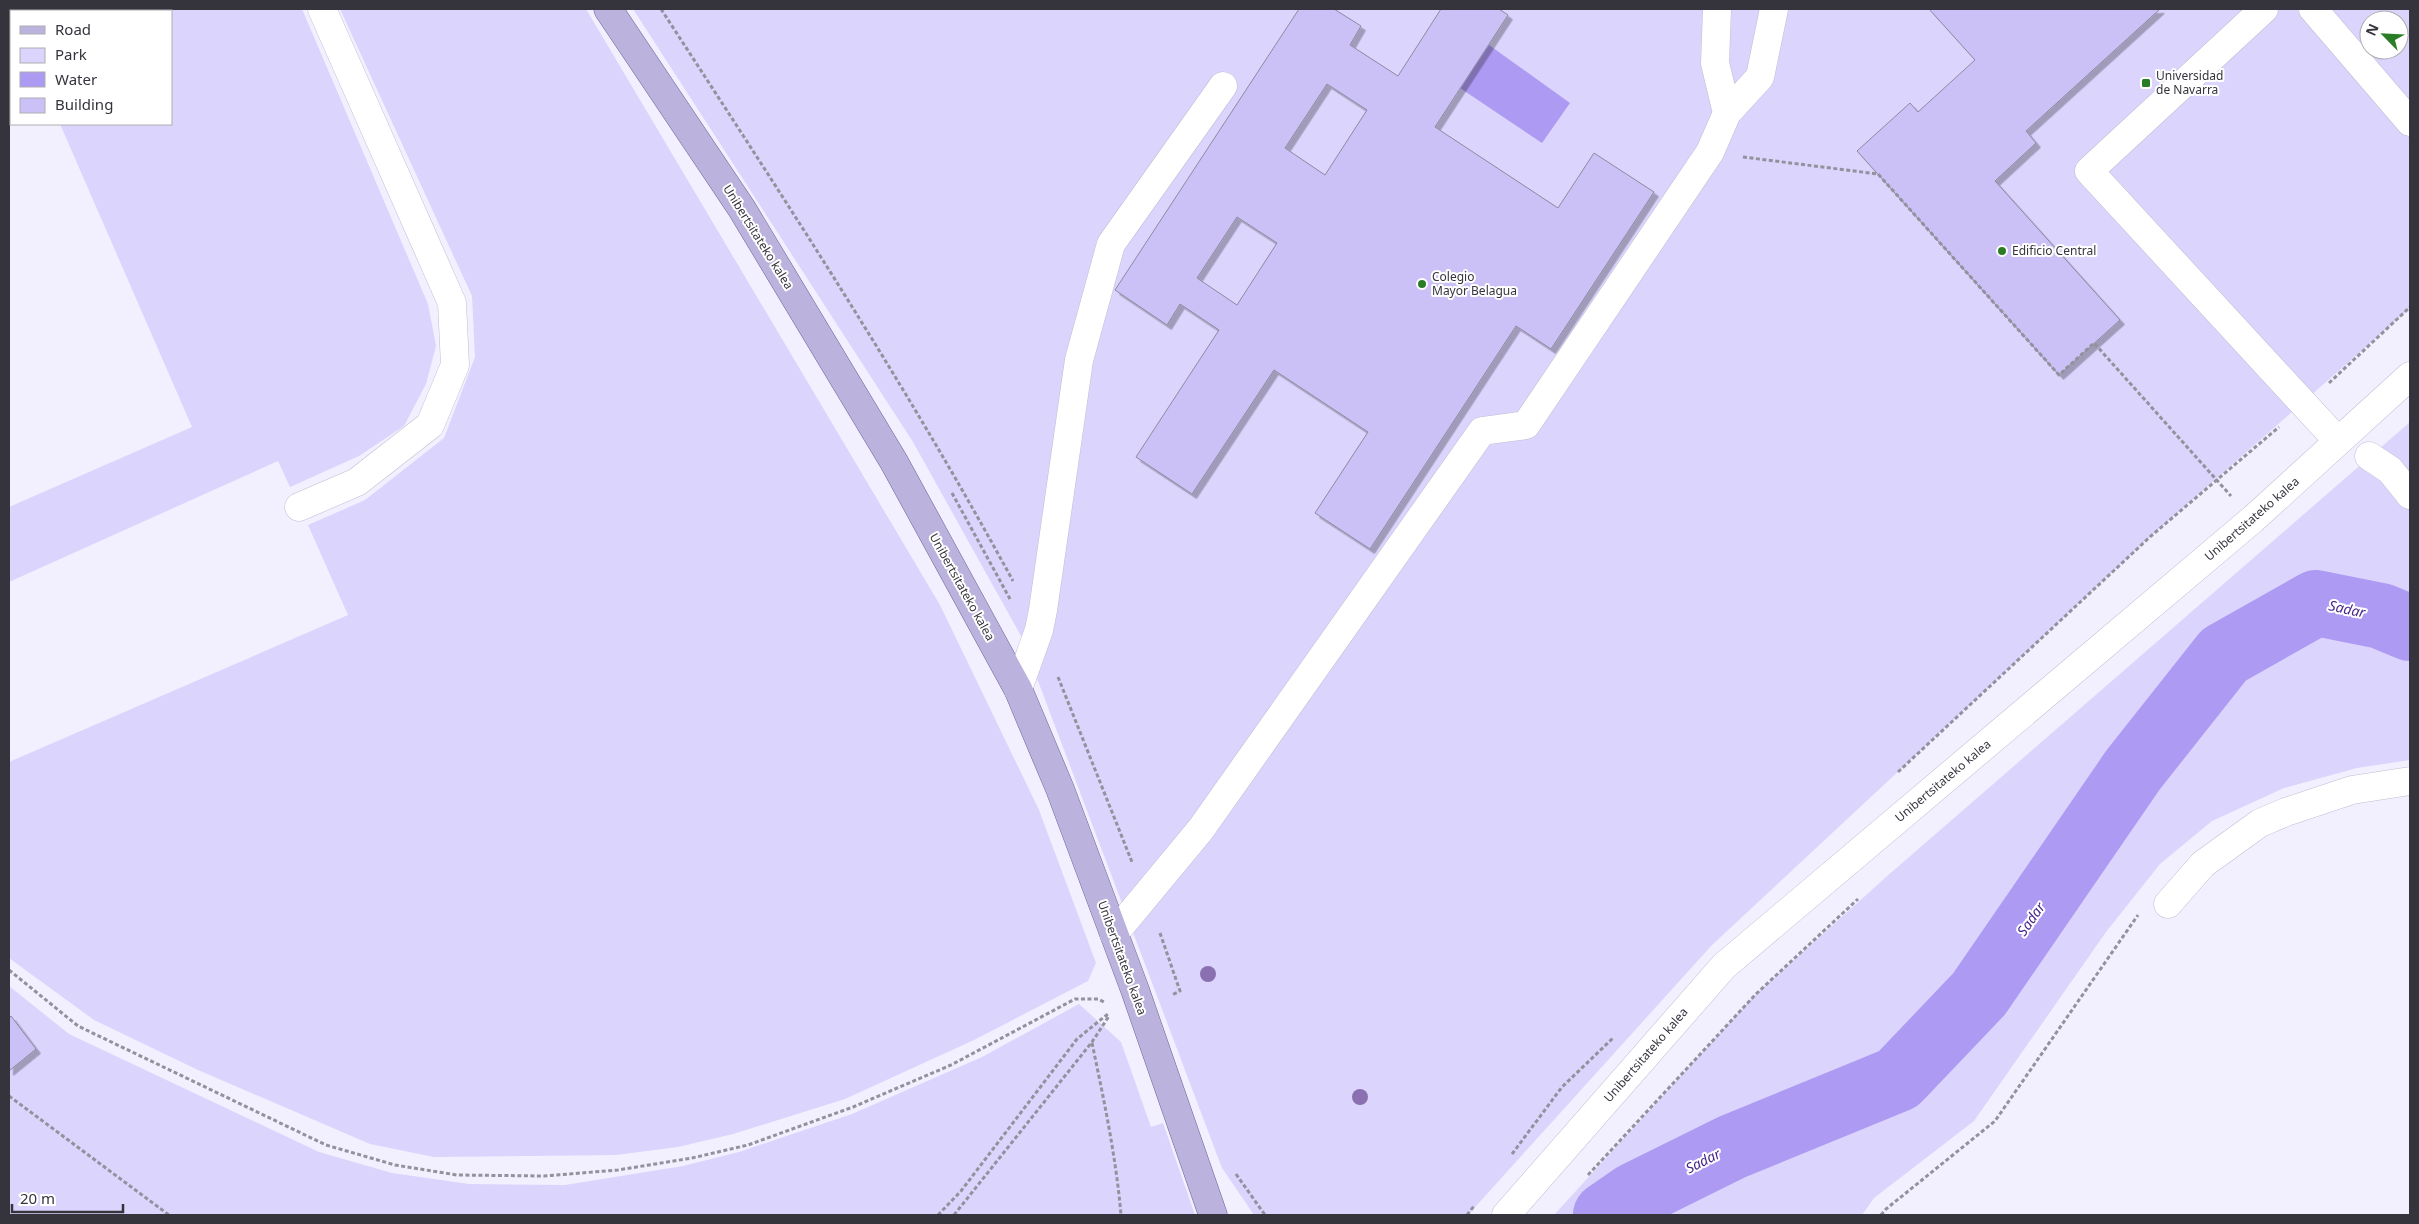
<svg xmlns="http://www.w3.org/2000/svg" width="2419" height="1224" viewBox="0 0 2419 1224" font-family="'Noto Sans',sans-serif">
<style>
.green{fill:#dbd4fd;fill-rule:evenodd}
.water{fill:#ad9af2}
.lines{fill:none;stroke-linecap:round;stroke-linejoin:round}
.river{stroke:#ad9af2;stroke-width:66}
.building{fill:#cbc1f7;stroke:#8d8a9f;fill-rule:evenodd;filter:url(#shadow)}
.minor-casing{stroke:#c0bdd3;stroke-width:29}
.major-casing{stroke:#6e6496;stroke-width:29}
.path{stroke:#92919c;stroke-width:3;stroke-dasharray:4 2.5;stroke-linecap:butt}
.minor{stroke:#fff;stroke-width:28}
.major{stroke:#bbb2dd;stroke-width:28}
.tree{fill:#8a70b0}
.poi-dot{fill:#2a7c26;stroke:#fff;stroke-width:2}
.labels{text-anchor:middle;stroke-width:4;stroke-linejoin:round;paint-order:stroke}
.poi-label{font-size:12px;fill:#35343d;stroke:#fff;text-anchor:start}
.street-label{font-size:12px;fill:#35343d;stroke:#fff}
.water-label{font-size:14px;font-style:italic;fill:#47268a;stroke:#fff}
</style>
<defs>
<filter id="shadow"><feDropShadow dx="4.5" dy="4.5" stdDeviation="0" flood-color="#0004"/></filter>
</defs>
<rect width="100%" height="100%" fill="#f2f0fe"/>
<path class="green" d="M 55,9 L 302,9 L 428,304 L 436,346 L 426,384 L 404,426 L 359,456 L 290,487 L 278,461 L 9,582 L 9,507 L 192,427 L 60,124 L 171,124 L 171,11 L 49,11 Z
M 340,9 L 586,9 L 940,605 L 1039,810 L 1096,963 L 1088,981 L 974,1040 L 845,1099 L 733,1134 L 678,1147 L 616,1155 L 434,1157 L 370,1144 L 198,1070 L 94,1020 L 9,958 L 9,762 L 348,615 L 308,525 L 365,500 L 444,438 L 475,357 L 472,296 Z
M 633,9 L 2410,9 L 2410,308 L 2151,536 L 1712,945 L 1468,1215 L 1254,1215 L 1222,1168 L 1021,636 L 913,442 ZM 2369,20 L 2399,20 L 2399,50 L 2369,50 Z
M 2410,422 L 2410,760 L 2357,768 L 2284,788 L 2212,821 L 2160,864 L 2106,932 L 1974,1121 L 1874,1198 L 1862,1215 L 1554,1215 L 1754,996 L 1885,878 Z
M 9,986 L 69,1034 L 319,1152 L 392,1173 L 469,1184 L 565,1185 L 683,1166 L 739,1152 L 852,1114 L 982,1057 L 1079,1004 L 1121,1042 L 1151,1127 L 1163,1123 L 1195,1215 L 9,1215 Z"/>
<path class="water" d="M 1489,45 L 1570,103 L 1542,143 L 1460,88 Z"/>
<g class="lines">
<path class="river" d="M 1606,1215 L 1635,1195 L 1732,1147 L 1898,1079 L 1979,994 L 2133,770 L 2224,655 L 2316,603 L 2381,616 L 2410,628"/>
</g>
<path class="building" d="M 1299,9 L 1334,9 L 1361,26 L 1350,45 L 1398,76 L 1441,9 L 1499,9 L 1508,15 L 1435,127 L 1558,208 L 1594,153 L 1654,192 L 1551,349 L 1516,326 L 1370,549 L 1315,513 L 1368,432 L 1274,370 L 1192,494 L 1136,457 L 1219,330 L 1180,304 L 1167,325 L 1115,290 ZM 1327,84 L 1367,110 L 1325,175 L 1285,148 ZM 1237,217 L 1277,243 L 1237,305 L 1197,278 Z
M 1929,9 L 2160,9 L 2026,131 L 2036,143 L 1995,181 L 2120,320 L 2059,375 L 1857,151 L 1910,103 L 1918,112 L 1975,60 Z
M 11,1016 L 36,1049 L 9,1071 L 9,1018 Z"/>
<g class="lines">
<g class="minor-casing">
<path id="minor" d="M 2264,9 L 2089,171 L 2338,441
M 2313,9 L 2410,122
M 1727,113 L 1760,77 L 1774,9
M 2369,456 L 2390,470 L 2410,495
M 299,507 L 357,482 L 430,425 L 455,365 L 452,303 L 322,9
M 1018,689 L 1039,630 L 1043,610 L 1079,360 L 1111,244 L 1223,86
M 2168,904 L 2203,864 L 2260,823 L 2286,812 L 2352,790 L 2410,781
M 1114,934 L 1201,829 L 1482,431 L 1526,425 L 1710,152 L 1727,113 L 1715,63 L 1717,9
M 1506,1215 L 1724,966 L 2253,519 L 2410,376"/>
</g>
<g class="major-casing">
<path id="major" d="M 608,9 L 742,209 L 894,462 L 1018,689 L 1060,789 L 1135,990 L 1213,1215"/>
</g>
<path class="path" d="M 661,9 C 783,197 906,384 1013,581
M 1743,157 L 1878,174 L 2059,375 L 2094,343 L 2231,496
M 2329,383 L 2410,307
M 952,493 L 1010,599
M 1058,677 L 1132,862
M 1898,772 L 2151,536 L 2279,427
M 1160,933 L 1180,991 L 1172,995
M 9,970 L 78,1026 L 326,1145 L 395,1165 L 457,1175 L 544,1176 L 618,1170 L 692,1158 L 748,1145 L 853,1107 L 951,1065 L 1075,999 L 1098,999 L 1104,1002
M 1092,1043 C 1104,1100 1116,1157 1121,1215
M 9,1096 L 169,1215
M 1512,1154 L 1562,1087 L 1614,1037
M 1236,1174 L 1265,1215
M 1588,1175 L 1756,994 L 1858,899
M 938,1215 L 961,1191 L 1077,1039 L 1109,1013
M 954,1215 L 1092,1042 L 1109,1016
M 1467,1215 L 1474,1206
M 1881,1215 L 1886,1209 L 1995,1121 L 2138,915"/>
<use href="#minor" class="minor"/>
<use href="#major" class="major"/>
</g>
<g class="tree">
<circle cx="1208" cy="974" r="8"/>
<circle cx="1360" cy="1097" r="8"/>
</g>
<g class="poi-dot">
<rect x="2141" y="78" width="10" height="10" rx="2.5"/>
<circle cx="2002" cy="251" r="5"/>
<circle cx="1422" cy="284" r="5"/>
</g>
<g class="labels">
<g class="poi-label">
<text x="2156" y="80">Universidad<tspan x="2156" dy="14">de Navarra</tspan></text>
<text x="2012" y="255">Edificio Central</text>
<text x="1432" y="281">Colegio<tspan x="1432" dy="14">Mayor Belagua</tspan></text>
</g>
<g class="street-label">
<text transform="translate(758 237) rotate(58)" y="4">Unibertsitateko kalea</text>
<text transform="translate(2252 519) rotate(-41)" y="4">Unibertsitateko kalea</text>
<text transform="translate(962 587) rotate(61)" y="4">Unibertsitateko kalea</text>
<text transform="translate(1943 781) rotate(-40)" y="4">Unibertsitateko kalea</text>
<text transform="translate(1122 958) rotate(70)" y="4">Unibertsitateko kalea</text>
<text transform="translate(1646 1055) rotate(-49)" y="4">Unibertsitateko kalea</text>
</g>
<g class="water-label">
<text transform="translate(2347 609) rotate(12)" y="5">Sadar</text>
<text transform="translate(2031 919) rotate(-55)" y="5">Sadar</text>
<text transform="translate(1703 1161) rotate(-27)" y="5">Sadar</text>
</g>
</g>
<rect width="2419" height="1224" fill="none" stroke="#35343d" stroke-width="20"/>
<rect x="10" y="10" width="162" height="115" fill="#ffffff" stroke="#aeaeb1"/>
<rect x="20" y="26" width="25" height="8" fill="#bbb2dd" stroke="#aeaeb1"/>
<text x="55" y="35" font-size="15" fill="#35343d">Road</text>
<rect x="20" y="48" width="25" height="15" fill="#dbd4fd" stroke="#aeaeb1"/>
<text x="55" y="60" font-size="15" fill="#35343d">Park</text>
<rect x="20" y="72" width="25" height="15" fill="#ad9af2" stroke="#aeaeb1"/>
<text x="55" y="85" font-size="15" fill="#35343d">Water</text>
<rect x="20" y="98" width="25" height="15" fill="#cbc1f7" stroke="#aeaeb1"/>
<text x="55" y="110" font-size="15" fill="#35343d">Building</text>
<g transform="translate(2384 35) rotate(294)"><circle r="24" fill="#ffffff" stroke="#aeaeb1"/>
<path d="M0-4L9 19L0 12L-9 19Z" fill="#2a7c26"/>
<text y="-8" font-size="14" font-weight="bold" text-anchor="middle" fill="#35343d">N</text>
</g>
<path d="M12 1204v8h111v-8" fill="none" stroke="#35343d" stroke-width="2.5"/>
<text x="20" y="1204" font-size="15" fill="#35343d" stroke="#ffffff" stroke-width="4" paint-order="stroke">20 m</text>
</svg>
